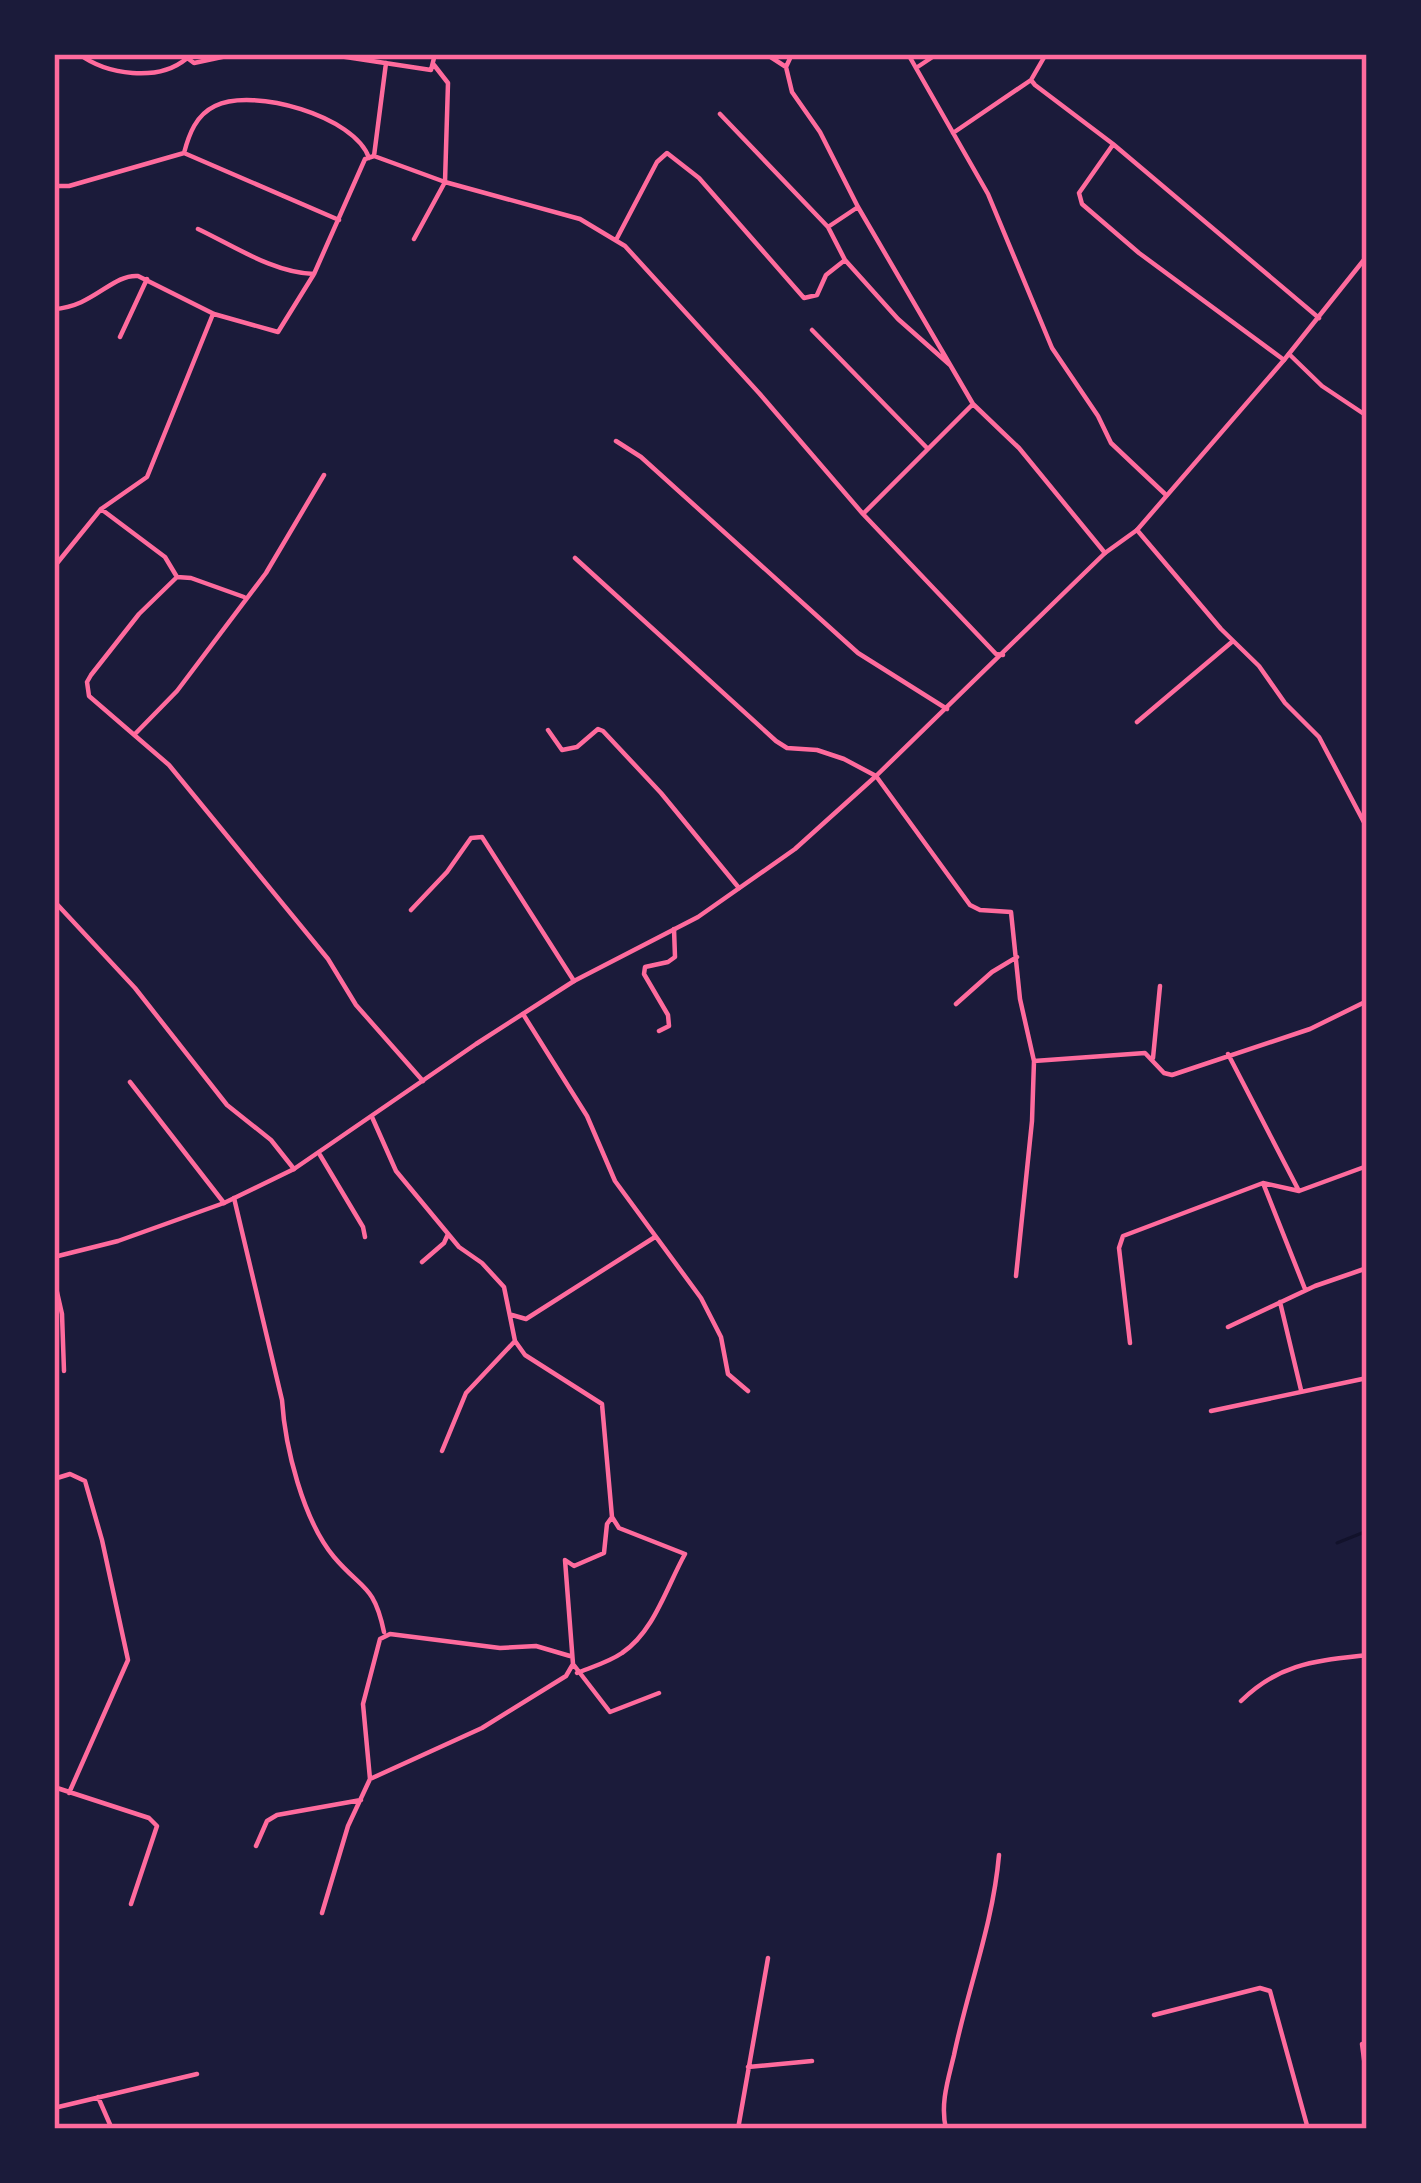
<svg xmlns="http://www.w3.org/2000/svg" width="1421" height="2183" viewBox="0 0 1421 2183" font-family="Mulish,sans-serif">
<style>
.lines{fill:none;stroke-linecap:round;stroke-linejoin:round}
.stream{stroke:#12122b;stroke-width:3}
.minor{stroke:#ff6b9d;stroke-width:4.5}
.tertiary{stroke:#ff6b9d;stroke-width:4.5}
.neatline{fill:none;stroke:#ff6b9d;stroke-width:4.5}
</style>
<rect width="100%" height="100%" fill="#1b1b3a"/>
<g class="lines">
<path class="stream" d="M 1337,1543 L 1367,1531"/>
<path class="minor" d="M 79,54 C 107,75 158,82 186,59
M 182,54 L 194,63 L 236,54
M 326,54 L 431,70 L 435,54
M 766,54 L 786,67
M 792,54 L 786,67 L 792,92 L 820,132 L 858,207 L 973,404 L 1019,448 L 1105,553
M 908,54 L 988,194 L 1052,348 L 1098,416 L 1111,443 L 1165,494
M 1046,54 L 1031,80 L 1035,85 L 1113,144 L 1319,318
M 916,68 L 937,54
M 720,114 L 828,227 L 845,260 L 898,319 L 950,365
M 953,133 L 1031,80
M 1112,146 L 1079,193 L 1082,204 L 1139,253 L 1284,360
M 184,153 C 189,134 196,115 215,106 C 253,87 355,116 369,158
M 374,156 L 445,182 L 580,219 L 625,246 L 759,393 L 863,514 L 996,654 L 1003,655
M 54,186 L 69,186 L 184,153 L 339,220
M 828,227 L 858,207
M 198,229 C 234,246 274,273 314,274
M 414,239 L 445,182 L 448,83 L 434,65
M 616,240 L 657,162 L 667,153 L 699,178 L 804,298 L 817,295 L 826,275 L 845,260
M 54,309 C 93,307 112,274 138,276 L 214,314 L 278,332 L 314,274 L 365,159 L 374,156 L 386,63
M 812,330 L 928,449
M 120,337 L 147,279
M 1289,354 L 1322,386 L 1367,416
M 616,441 L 641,457 L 858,653 L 947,709
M 101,509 L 165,557 L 177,577 L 191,578 L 244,597
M 863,514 L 973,404
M 1137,530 L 1221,629 L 1259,666 L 1285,703 L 1319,737 L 1367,828
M 575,558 L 776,741 L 787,748 L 817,750 L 844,759 L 876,776 L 970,905 L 980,910 L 1011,912 L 1020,999 L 1034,1061 L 1032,1121 L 1016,1276
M 54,567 L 101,509 L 147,477 L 213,314
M 177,577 L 139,614 L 91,675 L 87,682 L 89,696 L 169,765 L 328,959 L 356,1005 L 423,1081
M 1137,722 L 1233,641
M 548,730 L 562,750 L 577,747 L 598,729 L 603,731 L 661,793 L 739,888
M 134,735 L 177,691 L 266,573 L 324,475
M 54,901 L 135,988 L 227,1105 L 271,1140 L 294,1169
M 411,910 L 447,872 L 471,838 L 482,837 L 574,981
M 956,1004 L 992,972 L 1017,957
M 523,1014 L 587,1116 L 615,1181 L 701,1298 L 721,1337 L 728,1374 L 748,1391
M 659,1031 L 669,1026 L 668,1015 L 644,974 L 645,967 L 668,962 L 675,957 L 674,929
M 1228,1054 L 1299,1191
M 1153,1058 L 1160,986
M 1034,1061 L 1145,1053 L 1164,1073 L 1172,1075 L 1310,1029 L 1367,1001
M 130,1082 L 224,1203
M 320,1155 L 363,1227 L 365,1237
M 1263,1183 L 1305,1289
M 234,1198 L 282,1400 C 285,1447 303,1520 334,1557 C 362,1590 374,1584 384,1632
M 422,1262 L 444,1243 L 448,1234
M 54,1279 L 62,1314 L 64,1371
M 1280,1302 L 1301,1390
M 512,1315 L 526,1319 L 655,1237
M 1228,1327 L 1315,1286 L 1367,1268
M 1130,1343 L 1119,1248 L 1123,1236 L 1263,1183 L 1299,1191 L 1367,1166
M 1211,1411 L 1367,1378
M 442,1451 L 466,1393 L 515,1341
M 54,1479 L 70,1474 L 85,1481 L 102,1540 L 128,1660 L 69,1793
M 573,1664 L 610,1712 L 659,1693
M 577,1673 C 592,1667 609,1662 622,1653 C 654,1632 667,1586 685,1554 L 619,1528 L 612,1517
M 1241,1701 C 1280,1663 1315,1661 1367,1655
M 370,1779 L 482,1728 L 566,1676 L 573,1664 L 565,1560 L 574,1566 L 604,1553 L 607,1524 L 612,1517 L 602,1404 L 525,1355 L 515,1341 L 504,1287 L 482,1263 L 459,1247 L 396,1171 L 372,1117
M 54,1787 L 149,1818 L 157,1826 L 131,1904
M 256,1846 L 267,1821 L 277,1815 L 361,1800
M 322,1913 L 348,1826 L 370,1779 L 363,1704 L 380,1639 L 390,1634 L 500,1648 L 536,1646 L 570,1656
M 1154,2015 L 1260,1988 L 1270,1991 L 1308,2129
M 1362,2044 L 1367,2082
M 748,2067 L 812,2061
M 98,2097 L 112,2129
M 54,2108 L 197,2074
M 738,2129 L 768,1958
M 946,2129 C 940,2104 948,2080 954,2055 C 968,1988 993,1924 999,1855"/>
<path class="tertiary" d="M 54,1257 L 118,1241 L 224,1203 L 294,1169 L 476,1044 L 574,981 L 698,917 L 795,849 L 876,776 L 1105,553 L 1137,530 L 1284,360 L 1367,256"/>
</g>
<rect width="1421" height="2183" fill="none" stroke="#1b1b3a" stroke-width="114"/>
<rect x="57" y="57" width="1307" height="2069" class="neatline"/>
</svg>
